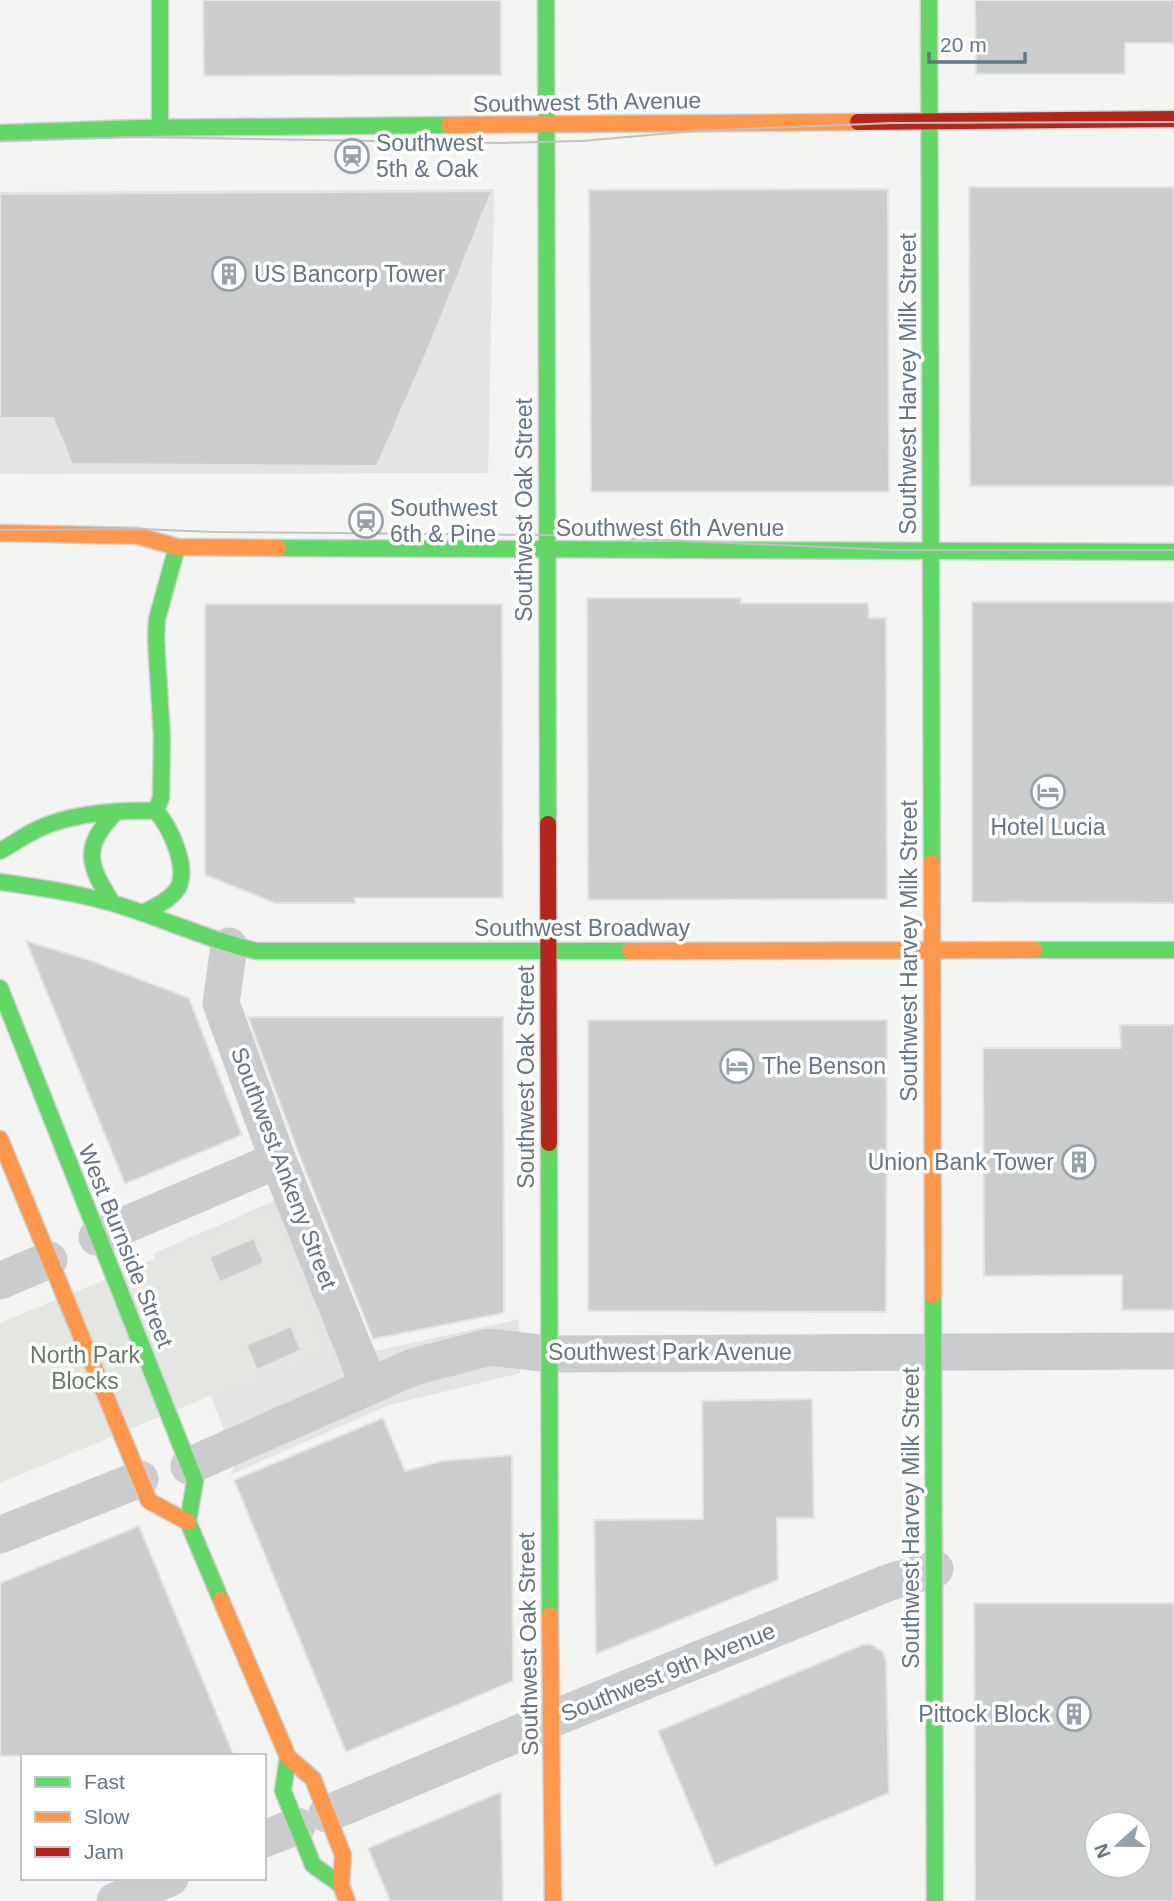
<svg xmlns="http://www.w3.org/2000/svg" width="1174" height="1901" viewBox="0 0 1174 1901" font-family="Arial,sans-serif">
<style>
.built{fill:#e3e4e4}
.green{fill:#e4e7e1}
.building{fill:#cccece;stroke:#e4e4e2;stroke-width:2;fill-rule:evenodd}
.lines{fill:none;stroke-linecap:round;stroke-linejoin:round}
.fast-casing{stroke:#d0d1d1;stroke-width:19}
.slow-casing{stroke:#d0d1d1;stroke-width:19}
.jam-casing{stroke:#d0d1d1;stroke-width:19}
.street{stroke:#cacccd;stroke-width:37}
.fast{stroke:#63d668;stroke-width:16}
.slow{stroke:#ff974d;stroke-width:16}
.jam{stroke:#b3261e;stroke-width:16}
.tram{stroke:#c0c1c2;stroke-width:2}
.labels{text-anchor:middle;stroke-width:7;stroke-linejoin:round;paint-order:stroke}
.street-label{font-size:23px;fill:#657582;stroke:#fff}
.poi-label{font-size:23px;fill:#657582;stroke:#fff;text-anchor:start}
.park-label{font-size:23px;fill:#687964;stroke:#fff}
</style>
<rect width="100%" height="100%" fill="#f4f4f3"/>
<path class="built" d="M 494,189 L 488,473 L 0,474 L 0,192 Z
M 299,1190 L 372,1352 L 519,1319 L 520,1373 L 389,1405 L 230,1475 L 237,1462 L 153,1254 Z"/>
<path class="green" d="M 273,1210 L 323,1349 L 0,1483 L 0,1323 Z"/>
<path class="building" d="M 203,0 L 501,0 L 501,75 L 204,76 Z
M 975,0 L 1174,0 L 1174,43 L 1125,43 L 1125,74 L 976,74 Z
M 969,187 L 1174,187 L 1174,486 L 970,486 Z
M 888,189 L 889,492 L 591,492 L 589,190 Z
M 492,191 L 426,354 L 377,466 L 72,464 L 53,418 L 0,418 L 0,194 Z
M 587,598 L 741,598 L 741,603 L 868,603 L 869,618 L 886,618 L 887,899 L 588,900 Z
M 972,602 L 1174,602 L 1174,903 L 972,902 Z
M 205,604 L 502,604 L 503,898 L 355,898 L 355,903 L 275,903 L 205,875 Z
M 26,941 L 89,960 L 189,998 L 242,1135 L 125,1184 Z
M 248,1017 L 503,1017 L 504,1313 L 373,1339 L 298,1152 Z
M 588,1020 L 887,1020 L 886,1312 L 588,1311 Z
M 1120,1025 L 1174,1025 L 1174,1310 L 1122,1310 L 1122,1275 L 984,1276 L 983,1048 L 1121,1048 Z
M 254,1238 L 264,1263 L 220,1282 L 209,1257 Z
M 291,1326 L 301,1350 L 257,1370 L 246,1345 Z
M 812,1399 L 814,1518 L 777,1518 L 778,1580 L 596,1654 L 594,1520 L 703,1519 L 702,1401 Z
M 383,1418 L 405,1471 L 442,1461 L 512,1455 L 513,1681 L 346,1752 L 234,1480 Z
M 139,1526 L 234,1756 L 0,1756 L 0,1583 Z
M 974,1603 L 1174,1603 L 1174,1901 L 975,1901 ZM 1097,1824 L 1139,1824 L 1139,1866 L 1097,1866 Z
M 870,1644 L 883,1652 L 886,1660 L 889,1793 L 715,1866 L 658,1731 L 862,1645 Z
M 501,1792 L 503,1901 L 390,1901 L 368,1848 Z"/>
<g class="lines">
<g class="fast-casing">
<path id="fast" d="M 160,0 L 160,128
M 546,0 L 548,824
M 929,0 L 932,863
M 0,133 L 138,128 L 449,125
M 278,548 L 1174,552
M 156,811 L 161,798 L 162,737 L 156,640 L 157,619 L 177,547
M 0,851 C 13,844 25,835 38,829 C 73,813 118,810 156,811
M 0,882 C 43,888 86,894 128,908 C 171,922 212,941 256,951 L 630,951
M 112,903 C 89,865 81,849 114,814
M 142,913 C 155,907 170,900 178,888 C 189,867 170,827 156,811
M 1034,950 L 1174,950
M 0,988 L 195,1481 L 188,1522 L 221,1600
M 549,1143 L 550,1615
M 933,1295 L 935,1901
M 288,1757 L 283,1791 L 313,1865 L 341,1885"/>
</g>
<g class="slow-casing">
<path id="slow" d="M 449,125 L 858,122
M 0,533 L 138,536 L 177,547 L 278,548
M 932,863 L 933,1295
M 630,951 L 1034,950
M 0,1139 L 149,1501 L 188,1522
M 221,1600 L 288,1757 L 313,1779 L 343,1855 L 341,1885 L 347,1901
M 550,1615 L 553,1901"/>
</g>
<g class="jam-casing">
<path id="jam" d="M 858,122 L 1174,119
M 548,824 L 549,1143"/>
</g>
<path class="street" d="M 229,946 L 221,1003 L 278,1160 L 369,1386
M 97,1237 L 278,1160
M 0,1281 L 49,1260
M 189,1466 L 413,1367 L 490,1347 L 549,1354 L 1174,1351
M 0,1535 L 140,1479
M 327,1814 L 552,1719 L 890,1582 L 935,1569
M 264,1839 L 297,1826
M 115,1901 L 170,1878"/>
<use href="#fast" class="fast"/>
<use href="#slow" class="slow"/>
<use href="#jam" class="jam"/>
<path class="tram" d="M 0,141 L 138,137 L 503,143 L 582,141 L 695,131 L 892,123 L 1174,122
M 0,530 L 139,529 L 215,532 L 547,535 L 893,550 L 1174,550"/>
</g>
<defs>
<g id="station-ring" transform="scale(1.75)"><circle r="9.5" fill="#fff" stroke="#97a1aa" stroke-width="1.5"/><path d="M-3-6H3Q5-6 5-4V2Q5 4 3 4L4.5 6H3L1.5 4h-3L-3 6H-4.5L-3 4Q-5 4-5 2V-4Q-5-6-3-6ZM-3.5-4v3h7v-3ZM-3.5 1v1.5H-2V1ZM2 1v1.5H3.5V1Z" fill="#97a1aa"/></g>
<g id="building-ring" transform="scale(1.75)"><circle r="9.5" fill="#fff" stroke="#97a1aa" stroke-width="1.5"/><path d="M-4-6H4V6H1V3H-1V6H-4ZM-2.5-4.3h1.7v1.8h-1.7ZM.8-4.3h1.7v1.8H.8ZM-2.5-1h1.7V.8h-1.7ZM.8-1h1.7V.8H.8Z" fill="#97a1aa"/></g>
<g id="hotel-ring" transform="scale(1.75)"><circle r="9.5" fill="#fff" stroke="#97a1aa" stroke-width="1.5"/><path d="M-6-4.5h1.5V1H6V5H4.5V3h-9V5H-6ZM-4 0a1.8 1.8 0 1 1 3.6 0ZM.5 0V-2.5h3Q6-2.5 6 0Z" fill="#97a1aa"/></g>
</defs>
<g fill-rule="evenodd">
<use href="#station-ring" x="352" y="156"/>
<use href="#building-ring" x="229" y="274"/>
<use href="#station-ring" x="366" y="521"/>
<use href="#hotel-ring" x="1048" y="792"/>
<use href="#hotel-ring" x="737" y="1066"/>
<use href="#building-ring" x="1079" y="1162"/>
<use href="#building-ring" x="1074" y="1714"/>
</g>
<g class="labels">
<g class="street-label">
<text transform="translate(587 102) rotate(-1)" y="8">Southwest 5th Avenue</text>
<text transform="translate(908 384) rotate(-90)" y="8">Southwest Harvey Milk Street</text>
<text transform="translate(524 510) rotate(-90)" y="8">Southwest Oak Street</text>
<text x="670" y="536">Southwest 6th Avenue</text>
<text x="582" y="936">Southwest Broadway</text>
<text transform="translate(909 951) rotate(-90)" y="8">Southwest Harvey Milk Street</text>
<text transform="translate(526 1077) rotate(-90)" y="8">Southwest Oak Street</text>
<text transform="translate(284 1168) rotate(69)" y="8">Southwest Ankeny Street</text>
<text transform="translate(126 1246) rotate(68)" y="8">West Burnside Street</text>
<text x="670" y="1360">Southwest Park Avenue</text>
<text transform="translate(911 1518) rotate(-90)" y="8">Southwest Harvey Milk Street</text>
<text transform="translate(528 1644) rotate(-91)" y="8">Southwest Oak Street</text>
<text transform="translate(668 1672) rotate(-22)" y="8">Southwest 9th Avenue</text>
</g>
<g class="poi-label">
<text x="376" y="151">Southwest<tspan x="376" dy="26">5th &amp; Oak</tspan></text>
<text x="254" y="282">US Bancorp Tower</text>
<text x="390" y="516">Southwest<tspan x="390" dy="26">6th &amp; Pine</tspan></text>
<text x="1048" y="835" text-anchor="middle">Hotel Lucia</text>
<text x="762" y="1074">The Benson</text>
<text x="1054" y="1170" text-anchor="end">Union Bank Tower</text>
<text x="1050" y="1722" text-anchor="end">Pittock Block</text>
</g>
<g class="park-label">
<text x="85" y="1363">North Park<tspan x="85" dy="26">Blocks</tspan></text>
</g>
</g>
<rect x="21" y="1754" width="245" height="126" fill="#ffffff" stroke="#c1c8cd" stroke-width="2"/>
<rect x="35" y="1777" width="35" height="10" fill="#63d668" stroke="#c1c8cd" stroke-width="2"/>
<text x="84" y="1789" font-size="21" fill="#657582">Fast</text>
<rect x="35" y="1812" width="35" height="10" fill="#ff974d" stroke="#c1c8cd" stroke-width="2"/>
<text x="84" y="1824" font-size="21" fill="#657582">Slow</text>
<rect x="35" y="1847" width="35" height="10" fill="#b3261e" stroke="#c1c8cd" stroke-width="2"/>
<text x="84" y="1859" font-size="21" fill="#657582">Jam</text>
<g transform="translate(1118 1845) rotate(249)"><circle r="33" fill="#ffffff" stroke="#c1c8cd" stroke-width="2"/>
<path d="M0-5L12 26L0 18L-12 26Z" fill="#97a1aa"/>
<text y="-10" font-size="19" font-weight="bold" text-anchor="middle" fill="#657582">N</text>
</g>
<path d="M929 52v10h96v-10" fill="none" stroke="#657582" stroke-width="3.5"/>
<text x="940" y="52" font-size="21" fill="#657582" stroke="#ffffff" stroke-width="5" paint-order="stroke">20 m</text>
</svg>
